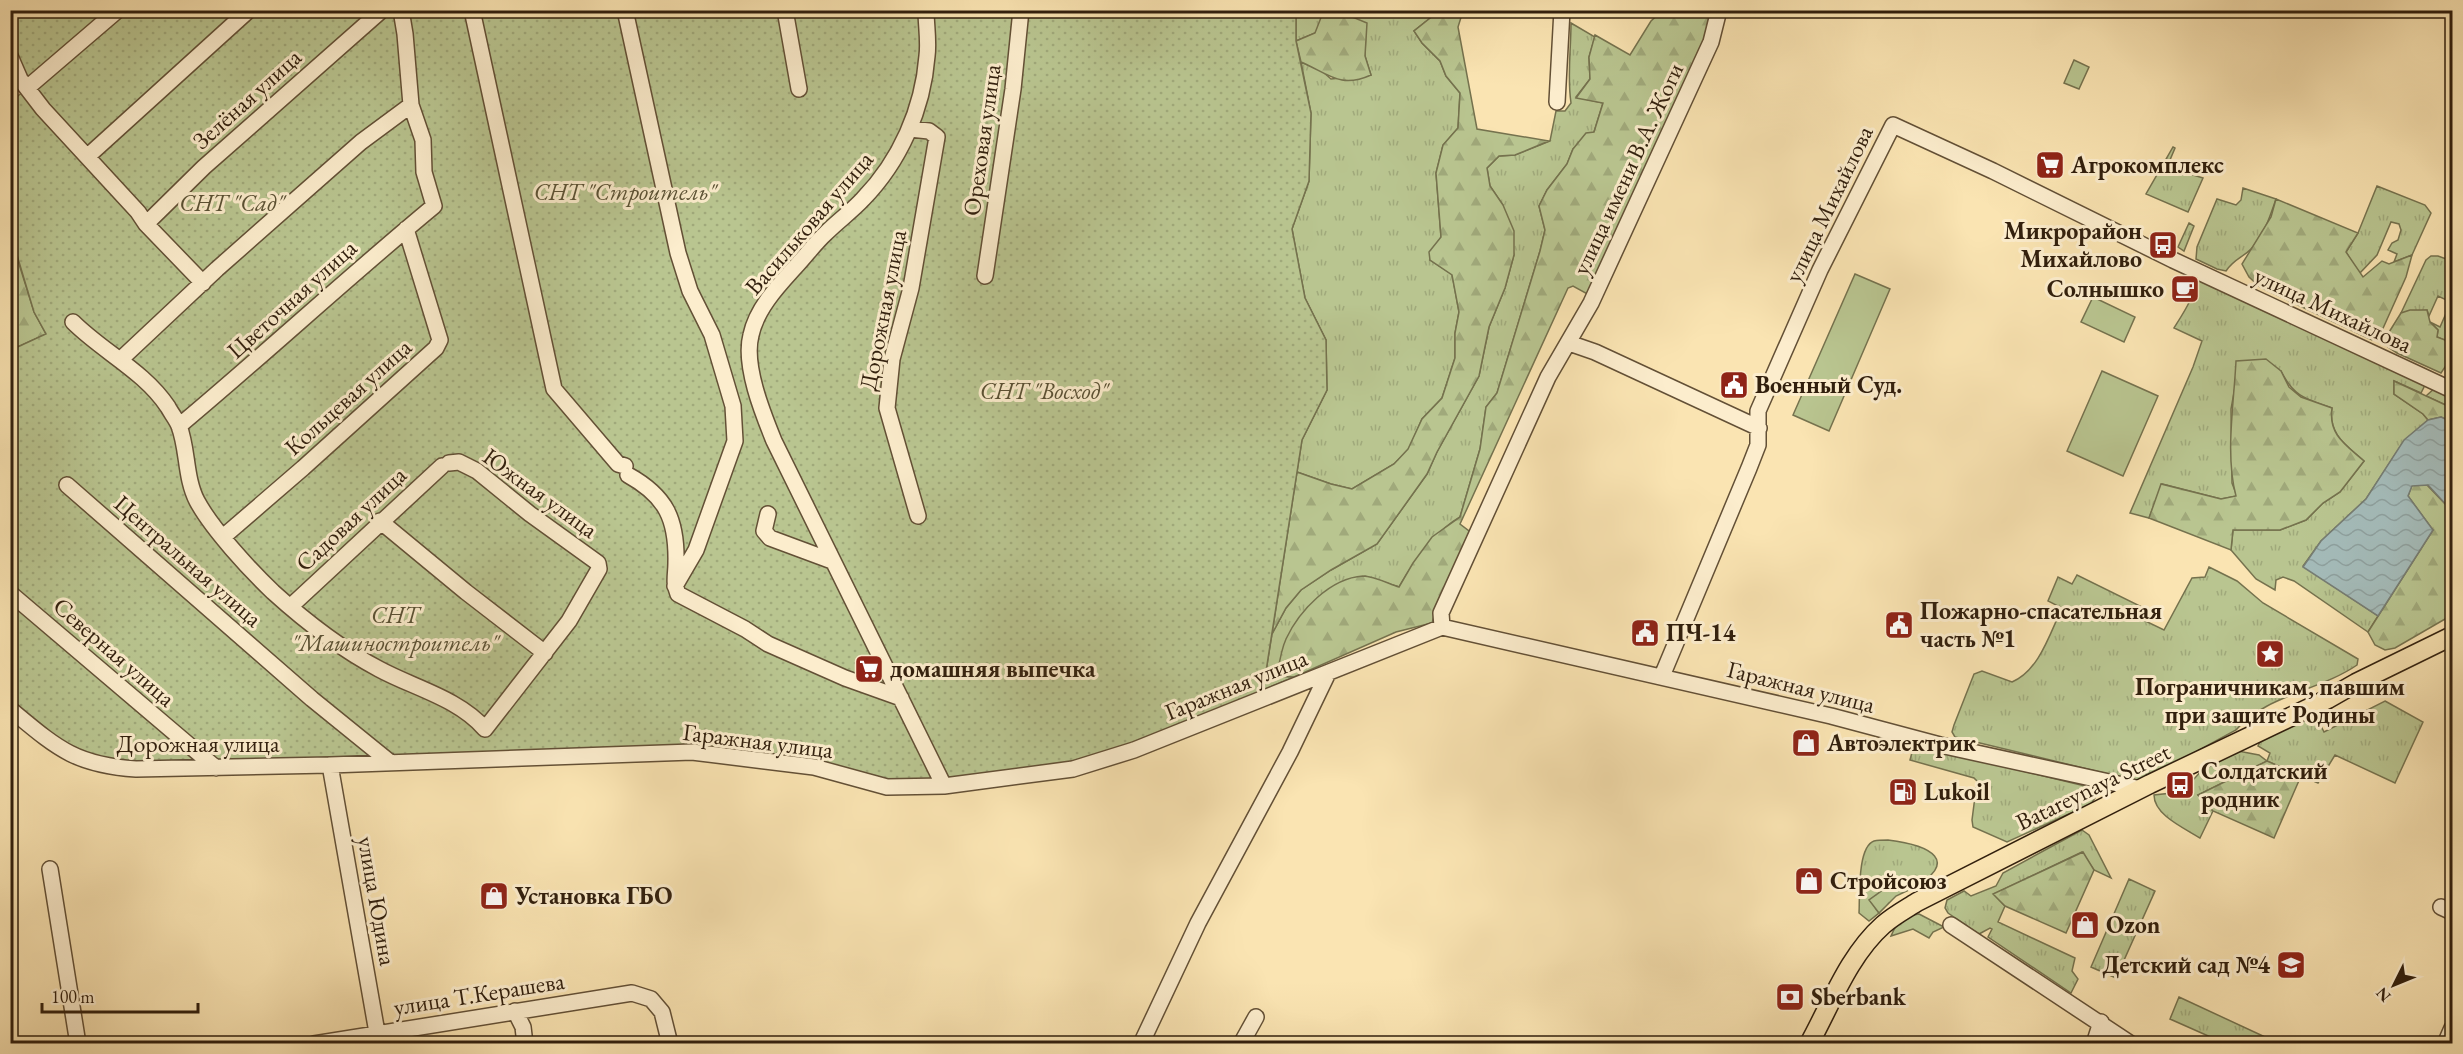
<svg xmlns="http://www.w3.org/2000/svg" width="2463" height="1054" viewBox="0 0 2463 1054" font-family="'EB Garamond',serif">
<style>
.grass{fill:url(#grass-tufts);stroke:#75724e;stroke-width:1.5}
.forest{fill:url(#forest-firs);stroke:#75724e;stroke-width:1.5}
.garden{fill:url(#garden-dots);stroke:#75724e;stroke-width:1.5}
.pitch{fill:#b9c590;stroke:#75724e;stroke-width:1.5}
.water{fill:url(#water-waves);stroke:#767d74;stroke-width:1.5}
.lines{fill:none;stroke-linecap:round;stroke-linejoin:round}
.minor-casing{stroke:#635036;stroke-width:18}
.major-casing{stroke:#311f0d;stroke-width:21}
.minor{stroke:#fcedcd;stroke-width:15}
.major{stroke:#fae4b2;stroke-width:18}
.labels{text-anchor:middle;stroke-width:6;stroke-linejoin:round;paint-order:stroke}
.street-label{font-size:24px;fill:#311f0d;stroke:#fcedcd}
.poi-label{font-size:24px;font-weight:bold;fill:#311f0d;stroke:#fcedcd;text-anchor:start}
.park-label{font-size:24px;font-style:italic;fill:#5a5134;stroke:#fcedcd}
</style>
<defs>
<pattern id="grass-tufts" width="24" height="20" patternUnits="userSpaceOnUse" patternTransform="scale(1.5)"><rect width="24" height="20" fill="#b9c590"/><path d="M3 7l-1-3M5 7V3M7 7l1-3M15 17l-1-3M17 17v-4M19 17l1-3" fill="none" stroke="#a0a97b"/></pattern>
<pattern id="forest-firs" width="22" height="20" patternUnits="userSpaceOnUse" patternTransform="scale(1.5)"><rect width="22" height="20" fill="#b9c590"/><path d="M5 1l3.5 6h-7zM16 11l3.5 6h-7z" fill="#a0a97b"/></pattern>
<pattern id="garden-dots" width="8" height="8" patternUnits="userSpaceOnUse" patternTransform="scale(1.5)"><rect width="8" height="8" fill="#b9c590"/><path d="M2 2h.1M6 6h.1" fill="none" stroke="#a0a97b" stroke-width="1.8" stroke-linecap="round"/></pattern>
<pattern id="water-waves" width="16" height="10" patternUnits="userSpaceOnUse" patternTransform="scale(1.5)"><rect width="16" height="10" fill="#a4bbb9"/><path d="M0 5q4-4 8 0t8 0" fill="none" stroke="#8ea09e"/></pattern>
</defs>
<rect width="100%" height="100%" fill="#fae4b2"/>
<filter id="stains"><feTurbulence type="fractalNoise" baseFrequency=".00333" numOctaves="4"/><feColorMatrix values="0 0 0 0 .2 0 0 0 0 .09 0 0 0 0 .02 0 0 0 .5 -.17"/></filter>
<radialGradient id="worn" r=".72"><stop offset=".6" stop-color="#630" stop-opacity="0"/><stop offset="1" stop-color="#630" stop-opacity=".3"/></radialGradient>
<path class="grass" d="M 1296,11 L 1439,11 L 1414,31 L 1422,43 L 1440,61 L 1446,76 L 1460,93 L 1458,128 L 1443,145 L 1436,173 L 1441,237 L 1430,260 L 1452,274 L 1459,312 L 1455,333 L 1455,358 L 1442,398 L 1422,419 L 1409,449 L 1394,464 L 1352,489 L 1331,484 L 1297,472 L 1302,440 L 1327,390 L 1326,340 L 1305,298 L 1292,229 L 1309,181 L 1311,113 L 1301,62 L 1322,71 L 1331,79 L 1371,75 L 1365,56 L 1366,23 L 1315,33 L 1296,41 Z
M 1571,23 L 1595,37 L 1589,57 L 1590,79 L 1576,97 L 1603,103 L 1594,132 L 1573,149 L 1567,164 L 1547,190 L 1539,206 L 1545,230 L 1540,251 L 1497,393 L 1486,407 L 1480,449 L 1460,517 C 1434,532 1414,561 1399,587 L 1365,576 L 1277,676 L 1294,677 L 1263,690 L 1272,634 L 1286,608 L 1301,590 L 1331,570 L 1377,544 L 1427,474 L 1437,452 L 1479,376 L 1489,327 L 1505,288 L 1514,255 L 1503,205 L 1490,186 L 1487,168 L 1499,156 L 1515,155 L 1550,141 L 1556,111 L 1565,111 L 1571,103 C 1567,77 1571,50 1571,23 Z
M 2173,147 L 2175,148 L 2167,167 L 2203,178 L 2188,212 L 2146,194 Z
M 2377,186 L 2425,205 L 2431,213 L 2412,255 L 2394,262 L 2397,254 L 2388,250 L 2392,243 L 2398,240 L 2401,230 L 2399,224 L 2391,222 L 2377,255 L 2359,274 L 2346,252 L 2358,233 Z
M 2243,188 L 2276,199 C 2270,216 2264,236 2251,249 C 2242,258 2234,259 2226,271 L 2217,269 L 2196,259 L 2197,247 L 2217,199 L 2236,205 L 2241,200 Z
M 2189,223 L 2194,226 L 2184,251 L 2178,247 Z
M 2431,256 L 2438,256 L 2452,261 L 2452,339 L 2450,347 L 2445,340 L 2437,337 L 2438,330 L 2430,322 L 2440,327 L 2451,302 L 2438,296 L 2429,316 L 2427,310 L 2401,313 L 2426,260 Z
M 2197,277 L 2425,385 L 2421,393 L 2394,381 L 2394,394 L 2423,414 L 2428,420 L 2404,441 L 2366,499 L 2321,541 L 2303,566 L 2378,616 L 2368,632 L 2294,581 L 2283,577 L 2276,580 L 2275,590 L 2256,579 L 2231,550 L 2233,530 L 2280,530 L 2306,520 L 2323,503 L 2340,492 L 2364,461 C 2346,445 2328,434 2332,408 C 2306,399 2294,397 2281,371 L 2235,387 L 2231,409 L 2232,483 L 2237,496 L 2221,499 L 2162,484 L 2149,518 L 2130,513 L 2193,367 L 2202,341 L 2174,328 C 2184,312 2195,296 2197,277 Z
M 2435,388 L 2452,397 L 2452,408 L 2426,396 Z
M 2209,567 L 2237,581 L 2263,603 L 2358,659 L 2357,665 C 2321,690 2264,696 2236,730 L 2144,780 L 2133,780 L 1955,737 L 1952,732 L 1954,725 L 1974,674 L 1982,671 L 2012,682 C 2039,671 2050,633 2062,608 L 2048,601 L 2058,577 L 2072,584 L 2077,575 L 2144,608 L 2139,618 L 2164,630 L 2192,578 L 2205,577 Z
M 2385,701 L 2423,722 L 2395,783 L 2335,755 L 2318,783 L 2267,761 L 2198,795 L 2213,811 L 2200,838 C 2184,828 2154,815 2154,795 L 2172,793 L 2194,779 L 2204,768 L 2238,751 L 2259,755 L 2267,761 L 2270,753 L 2258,746 L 2260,742 L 2315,714 L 2324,732 Z
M 1914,745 L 2085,786 L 2092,790 L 2095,798 L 2091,804 L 2007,842 L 1973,827 L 1972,820 L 1977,781 L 1974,778 L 1910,760 Z
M 2082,830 L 2089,835 L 2111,878 L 2094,870 L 2082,852 L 1994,894 L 2005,906 L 1998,922 L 2075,958 L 2072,971 L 2078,979 L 2071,993 L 1988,937 L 1992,929 L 1990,928 L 1979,934 L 1948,913 L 1945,908 L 1947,900 L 1964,891 L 1971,896 L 1996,886 L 2003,873 Z
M 1888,840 C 1929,845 1964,861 1909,890 L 1900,877 L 1870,900 L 1879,913 L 1869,921 L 1859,913 C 1860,897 1857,847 1874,841 C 1878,840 1884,840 1888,840 Z
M 2129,879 L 2155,891 L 2116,978 L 2091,967 Z
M 1919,914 L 1944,927 L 1933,932 L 1929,938 L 1913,929 L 1891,936 C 1897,921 1904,916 1919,914 Z
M 2179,997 L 2278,1043 L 2224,1043 L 2170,1019 Z"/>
<path class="forest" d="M 1439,11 L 1463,11 L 1458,27 L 1477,129 L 1549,141 L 1515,155 L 1499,156 L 1487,168 L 1490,186 L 1503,205 L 1514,231 L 1514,255 L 1505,288 L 1489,327 L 1479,376 L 1437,452 L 1427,474 L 1377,544 L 1331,570 L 1301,590 L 1286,608 L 1272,634 L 1297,472 L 1331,484 L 1352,489 L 1394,464 L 1408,449 L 1422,419 L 1442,398 L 1455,358 L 1455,333 L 1459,312 L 1452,275 L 1430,260 L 1429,252 L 1441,237 L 1436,173 L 1443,145 L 1458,128 L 1460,93 L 1446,76 L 1440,61 L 1422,43 L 1414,31 Z
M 1662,11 L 1705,11 L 1714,16 L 1710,32 L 1591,296 L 1573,286 L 1568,288 L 1460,524 L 1473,534 L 1438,602 L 1432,623 L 1396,632 L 1294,677 L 1277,676 C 1279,664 1281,650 1286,639 C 1299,611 1330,578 1363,576 C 1374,576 1389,584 1399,587 L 1413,563 L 1432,537 L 1460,517 L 1480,449 L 1486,407 L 1497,393 L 1540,251 L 1545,230 L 1539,206 L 1547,190 L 1567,164 L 1573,149 L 1586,133 L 1594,132 L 1603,103 L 1576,98 L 1590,79 L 1589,57 L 1595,35 L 1630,55 L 1651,21 Z
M 1322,15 L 1350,16 L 1367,23 L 1365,56 L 1371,75 C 1340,89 1329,74 1301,62 L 1296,41 L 1315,33 Z
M 2276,199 L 2358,233 L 2346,252 L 2363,277 L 2382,261 L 2389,264 L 2412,255 L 2406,277 L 2380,335 L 2372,340 L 2260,287 L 2249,277 L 2242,264 L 2271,217 Z
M 10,235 L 34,312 L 46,334 L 11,350 Z
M 2410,310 L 2427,310 L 2430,322 L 2438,330 L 2437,337 L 2445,340 L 2450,347 L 2447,364 L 2441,373 L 2397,353 L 2388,347 L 2386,337 L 2401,313 Z
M 2266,359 L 2281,371 L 2289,387 L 2301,397 L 2332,408 C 2328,435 2346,445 2364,461 L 2340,492 L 2323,503 L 2306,520 L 2280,530 L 2233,530 L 2231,550 L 2149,518 L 2161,484 L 2221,499 L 2236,496 C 2225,455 2234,403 2236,361 Z
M 2394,381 L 2452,408 L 2452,422 L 2441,417 L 2428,420 L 2423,414 L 2394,394 Z
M 2412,485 L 2427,485 L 2450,509 L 2452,508 L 2452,615 L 2395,648 L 2385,650 L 2375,645 L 2368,632 L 2433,530 L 2408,496 Z
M 2267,761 L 2301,776 L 2274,838 L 2213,811 L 2198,795 Z
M 2083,852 L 2094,870 L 2066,933 L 2005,906 L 1993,894 Z
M 1901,877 L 1909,890 L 1896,896 L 1879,913 L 1869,900 Z"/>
<path class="garden" d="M 11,11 L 1296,11 L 1296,41 L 1311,113 L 1309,181 L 1292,229 L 1305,298 L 1326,340 L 1327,390 L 1302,440 L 1262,697 L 1073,769 L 916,787 L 692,752 L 92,763 L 11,709 L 11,350 L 46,334 L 34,312 L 11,235 L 11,102 L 27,88 L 11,56 Z"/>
<path class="pitch" d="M 2074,60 L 2089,67 L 2079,89 L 2064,83 Z
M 1855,274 L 1890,289 L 1829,431 L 1793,415 Z
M 2093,297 L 2135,317 L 2124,342 L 2081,322 Z
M 2102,371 L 2158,396 L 2123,476 L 2067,451 Z"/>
<path class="water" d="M 2441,417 L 2452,422 L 2452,508 L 2451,510 L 2428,485 L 2412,486 L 2408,496 L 2433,530 L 2378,616 L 2303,567 L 2321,541 L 2366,499 L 2404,440 L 2428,420 Z"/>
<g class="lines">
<g class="minor-casing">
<path id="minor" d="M 472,10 L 554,389 L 618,464 L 625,466
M 625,10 L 678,253 L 690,291 L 712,335 L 733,406 L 735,441 L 696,550 L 675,586
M 785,10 L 799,89
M 926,10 C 926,25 929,41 927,56 C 923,109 900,161 863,199 C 852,211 838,221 826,233 C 816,242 808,253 798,264 C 780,284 757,307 751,335 C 743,365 763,414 774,441 L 944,786
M 10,56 L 20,79 L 43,109 L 138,212 L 146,224 L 203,283
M 27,88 L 118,10
M 1557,102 L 1562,10
M 910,129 L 929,131 L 937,137 L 911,288 L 892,359 L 887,408 L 918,516
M 88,156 L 249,10
M 146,224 L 204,167 L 382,10
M 985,276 L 1013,89 L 1021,10
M 73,322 C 103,352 144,371 168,407 C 171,413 177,420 179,426 C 188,449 185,478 197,501 C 212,529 250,570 273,592 C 305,621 341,649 379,669 C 414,688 458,698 485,729 L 569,621 L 599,569 L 598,563 L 530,514 L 477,471 L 459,462 L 449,463
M 1569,343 L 1595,352 L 1759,428
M 120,360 L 217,269 L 361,142 L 411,105
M 179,426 C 265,354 347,278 434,206 L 424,172 L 423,140 L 411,105 L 405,34 L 401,10
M 628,475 C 666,496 677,519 676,563 C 676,575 673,582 678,594 L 745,629 L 768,644 L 845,678 L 901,698
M 67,485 L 312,699 L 391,763
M 768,514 L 764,531 L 770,538 L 832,561
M 380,521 L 466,592 L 545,653
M 223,537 L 303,468 L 436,348 L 440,340 L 406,229
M 10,593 L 216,768
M 291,606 L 442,466
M 1442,627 L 1441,613 L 1548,377 L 1591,303 L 1711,42 L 1719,10
M 1662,676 L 1749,468 L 1758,445 L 1758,411 L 1820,270 L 1893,125 L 1993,171 L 2173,260 L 2452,390
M 10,709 C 56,747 74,765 136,769 L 330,765 L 692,752 L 814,767 L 887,787 L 944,786 L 1073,769 L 1134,750 L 1442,627 L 1831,716 L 1940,745 L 2141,789
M 330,765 L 379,1044
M 50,869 L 78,1044
M 2441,907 L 2452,912
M 1951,925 L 2131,1044
M 515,1011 L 523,1027 L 525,1044
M 314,1044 L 632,993 L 651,999 L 662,1012 L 670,1044
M 1141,1044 L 1198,923 L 1290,752 L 1328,673
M 1241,1044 L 1256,1017
M 2094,1044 L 2101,1022
M 2445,1044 L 2452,1028"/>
</g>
<g class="major-casing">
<path id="major" d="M 1809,1044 C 1831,1004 1849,955 1883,925 C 1893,916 1906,909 1917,902 L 2150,784 L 2328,699 L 2356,683 L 2452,636"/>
</g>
<use href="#minor" class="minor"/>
<use href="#major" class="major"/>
</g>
<defs>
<g id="supermarket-square" transform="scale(1.5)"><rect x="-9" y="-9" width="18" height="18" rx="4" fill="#8f2418" stroke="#fcedcd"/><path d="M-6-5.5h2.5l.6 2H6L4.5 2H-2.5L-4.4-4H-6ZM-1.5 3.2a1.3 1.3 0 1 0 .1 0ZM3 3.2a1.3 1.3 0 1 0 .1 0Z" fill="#fff"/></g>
<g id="bus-square" transform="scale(1.5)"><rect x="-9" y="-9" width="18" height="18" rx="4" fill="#8f2418" stroke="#fcedcd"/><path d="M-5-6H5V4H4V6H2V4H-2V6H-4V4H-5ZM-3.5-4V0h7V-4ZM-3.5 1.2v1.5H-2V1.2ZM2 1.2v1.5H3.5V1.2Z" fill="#fff"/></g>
<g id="cafe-square" transform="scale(1.5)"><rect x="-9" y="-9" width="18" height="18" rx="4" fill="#8f2418" stroke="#fcedcd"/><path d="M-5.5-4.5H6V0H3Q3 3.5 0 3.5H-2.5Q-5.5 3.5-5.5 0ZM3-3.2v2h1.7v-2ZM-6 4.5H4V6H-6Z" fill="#fff"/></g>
<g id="civic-square" transform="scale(1.5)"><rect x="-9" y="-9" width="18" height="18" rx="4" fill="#8f2418" stroke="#fcedcd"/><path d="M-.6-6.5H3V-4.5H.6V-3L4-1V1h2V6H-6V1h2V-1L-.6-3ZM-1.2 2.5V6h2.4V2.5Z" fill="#fff"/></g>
<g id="sight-square" transform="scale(1.5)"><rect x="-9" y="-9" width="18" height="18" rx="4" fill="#8f2418" stroke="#fcedcd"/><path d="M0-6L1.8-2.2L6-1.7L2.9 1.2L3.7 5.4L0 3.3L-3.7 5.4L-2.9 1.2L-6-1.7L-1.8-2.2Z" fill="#fff"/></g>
<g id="shop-square" transform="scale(1.5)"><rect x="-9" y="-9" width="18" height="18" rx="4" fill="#8f2418" stroke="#fcedcd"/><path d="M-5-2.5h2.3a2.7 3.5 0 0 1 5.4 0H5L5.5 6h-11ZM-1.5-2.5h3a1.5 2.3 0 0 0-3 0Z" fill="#fff"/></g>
<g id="fuel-square" transform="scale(1.5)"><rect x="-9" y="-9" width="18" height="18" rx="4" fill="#8f2418" stroke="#fcedcd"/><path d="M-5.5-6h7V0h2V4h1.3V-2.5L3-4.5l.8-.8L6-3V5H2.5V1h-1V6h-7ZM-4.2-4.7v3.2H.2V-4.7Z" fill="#fff"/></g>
<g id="school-square" transform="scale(1.5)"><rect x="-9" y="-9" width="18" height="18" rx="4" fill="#8f2418" stroke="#fcedcd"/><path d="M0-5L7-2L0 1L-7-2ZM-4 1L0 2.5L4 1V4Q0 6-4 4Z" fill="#fff"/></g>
<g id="bank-square" transform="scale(1.5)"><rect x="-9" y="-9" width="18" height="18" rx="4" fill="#8f2418" stroke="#fcedcd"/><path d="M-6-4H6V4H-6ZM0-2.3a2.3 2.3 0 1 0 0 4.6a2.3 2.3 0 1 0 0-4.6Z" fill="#fff"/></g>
</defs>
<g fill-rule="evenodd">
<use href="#supermarket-square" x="2050" y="165"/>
<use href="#bus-square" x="2163" y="245"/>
<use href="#cafe-square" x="2185" y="289"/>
<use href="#civic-square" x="1734" y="385"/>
<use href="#civic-square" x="1899" y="625"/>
<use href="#civic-square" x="1645" y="633"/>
<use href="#sight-square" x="2270" y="654"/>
<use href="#supermarket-square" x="869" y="669"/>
<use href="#shop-square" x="1806" y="743"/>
<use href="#bus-square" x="2180" y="785"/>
<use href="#fuel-square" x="1903" y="792"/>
<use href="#shop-square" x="1809" y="881"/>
<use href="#shop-square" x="494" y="896"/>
<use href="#shop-square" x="2085" y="925"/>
<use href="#school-square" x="2291" y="965"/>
<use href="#bank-square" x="1790" y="997"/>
</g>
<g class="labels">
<g class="street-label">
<text transform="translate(247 99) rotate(-42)" y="8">Зелёная улица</text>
<text transform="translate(982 140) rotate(-82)" y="8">Ореховая улица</text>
<text transform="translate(1628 169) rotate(-65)" y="8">улица имени В.А. Жоги</text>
<text transform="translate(1829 204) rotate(-64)" y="8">улица Михайлова</text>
<text transform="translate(809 223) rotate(-49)" y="8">Васильковая улица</text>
<text transform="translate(292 299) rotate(-42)" y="8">Цветочная улица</text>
<text transform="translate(883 310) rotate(-79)" y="8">Дорожная улица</text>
<text transform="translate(2333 310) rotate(25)" y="8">улица Михайлова</text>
<text transform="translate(348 397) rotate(-42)" y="8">Кольцевая улица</text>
<text transform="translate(540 493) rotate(36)" y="8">Южная улица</text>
<text transform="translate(351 519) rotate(-43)" y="8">Садовая улица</text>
<text transform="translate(188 561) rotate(41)" y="8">Центральная улица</text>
<text transform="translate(114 652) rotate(41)" y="8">Северная улица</text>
<text transform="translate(1236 685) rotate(-22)" y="8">Гаражная улица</text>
<text transform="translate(1801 687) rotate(14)" y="8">Гаражная улица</text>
<text transform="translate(758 741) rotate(7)" y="8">Гаражная улица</text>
<text x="198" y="752">Дорожная улица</text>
<text transform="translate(2093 787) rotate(-26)" y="8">Batareynaya Street</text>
<text transform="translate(377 901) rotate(80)" y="8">улица Юдина</text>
<text transform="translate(479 994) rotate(-9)" y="8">улица Т.Керашева</text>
</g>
<g class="poi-label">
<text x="2071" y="173">Агрокомплекс</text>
<text x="2142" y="239" text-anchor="end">Микрорайон<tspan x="2142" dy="28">Михайлово</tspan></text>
<text x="2164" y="297" text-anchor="end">Солнышко</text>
<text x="1755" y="393">Военный Суд.</text>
<text x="1920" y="619">Пожарно-спасательная<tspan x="1920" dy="28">часть №1</tspan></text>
<text x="1666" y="641">ПЧ-14</text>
<text x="890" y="677">домашняя выпечка</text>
<text x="2270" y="695" text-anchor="middle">Пограничникам, павшим<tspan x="2270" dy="28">при защите Родины</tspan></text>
<text x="1827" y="751">Автоэлектрик</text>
<text x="2201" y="779">Солдатский<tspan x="2201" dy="28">родник</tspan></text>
<text x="1924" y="800">Lukoil</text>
<text x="1830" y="889">Стройсоюз</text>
<text x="515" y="904">Установка ГБО</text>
<text x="2106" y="933">Ozon</text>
<text x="2270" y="973" text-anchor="end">Детский сад №4</text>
<text x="1811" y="1005">Sberbank</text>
</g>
<g class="park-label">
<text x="625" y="200">СНТ "Строитель"</text>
<text x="232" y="211">СНТ "Сад"</text>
<text x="1044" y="399">СНТ "Восход"</text>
<text x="395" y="623">СНТ<tspan x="395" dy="28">"Машиностроитель"</tspan></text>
</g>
</g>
<rect width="2463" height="1054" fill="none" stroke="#fae4b2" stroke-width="36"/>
<rect x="12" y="12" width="2439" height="1030" fill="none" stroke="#311f0d" stroke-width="3"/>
<rect x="18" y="18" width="2427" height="1018" fill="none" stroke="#311f0d" stroke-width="1.5"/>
<g transform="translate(2394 985) rotate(227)" stroke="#fcedcd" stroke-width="4.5" paint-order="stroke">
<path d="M0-4.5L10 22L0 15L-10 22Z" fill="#311f0d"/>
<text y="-9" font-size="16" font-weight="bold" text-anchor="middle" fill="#311f0d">N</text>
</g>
<path d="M42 1003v9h156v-9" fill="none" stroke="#311f0d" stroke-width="3"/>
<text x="51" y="1003" font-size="18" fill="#311f0d" stroke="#fcedcd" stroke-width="4.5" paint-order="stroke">100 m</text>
<rect width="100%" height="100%" filter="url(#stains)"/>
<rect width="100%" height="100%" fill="url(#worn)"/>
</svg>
